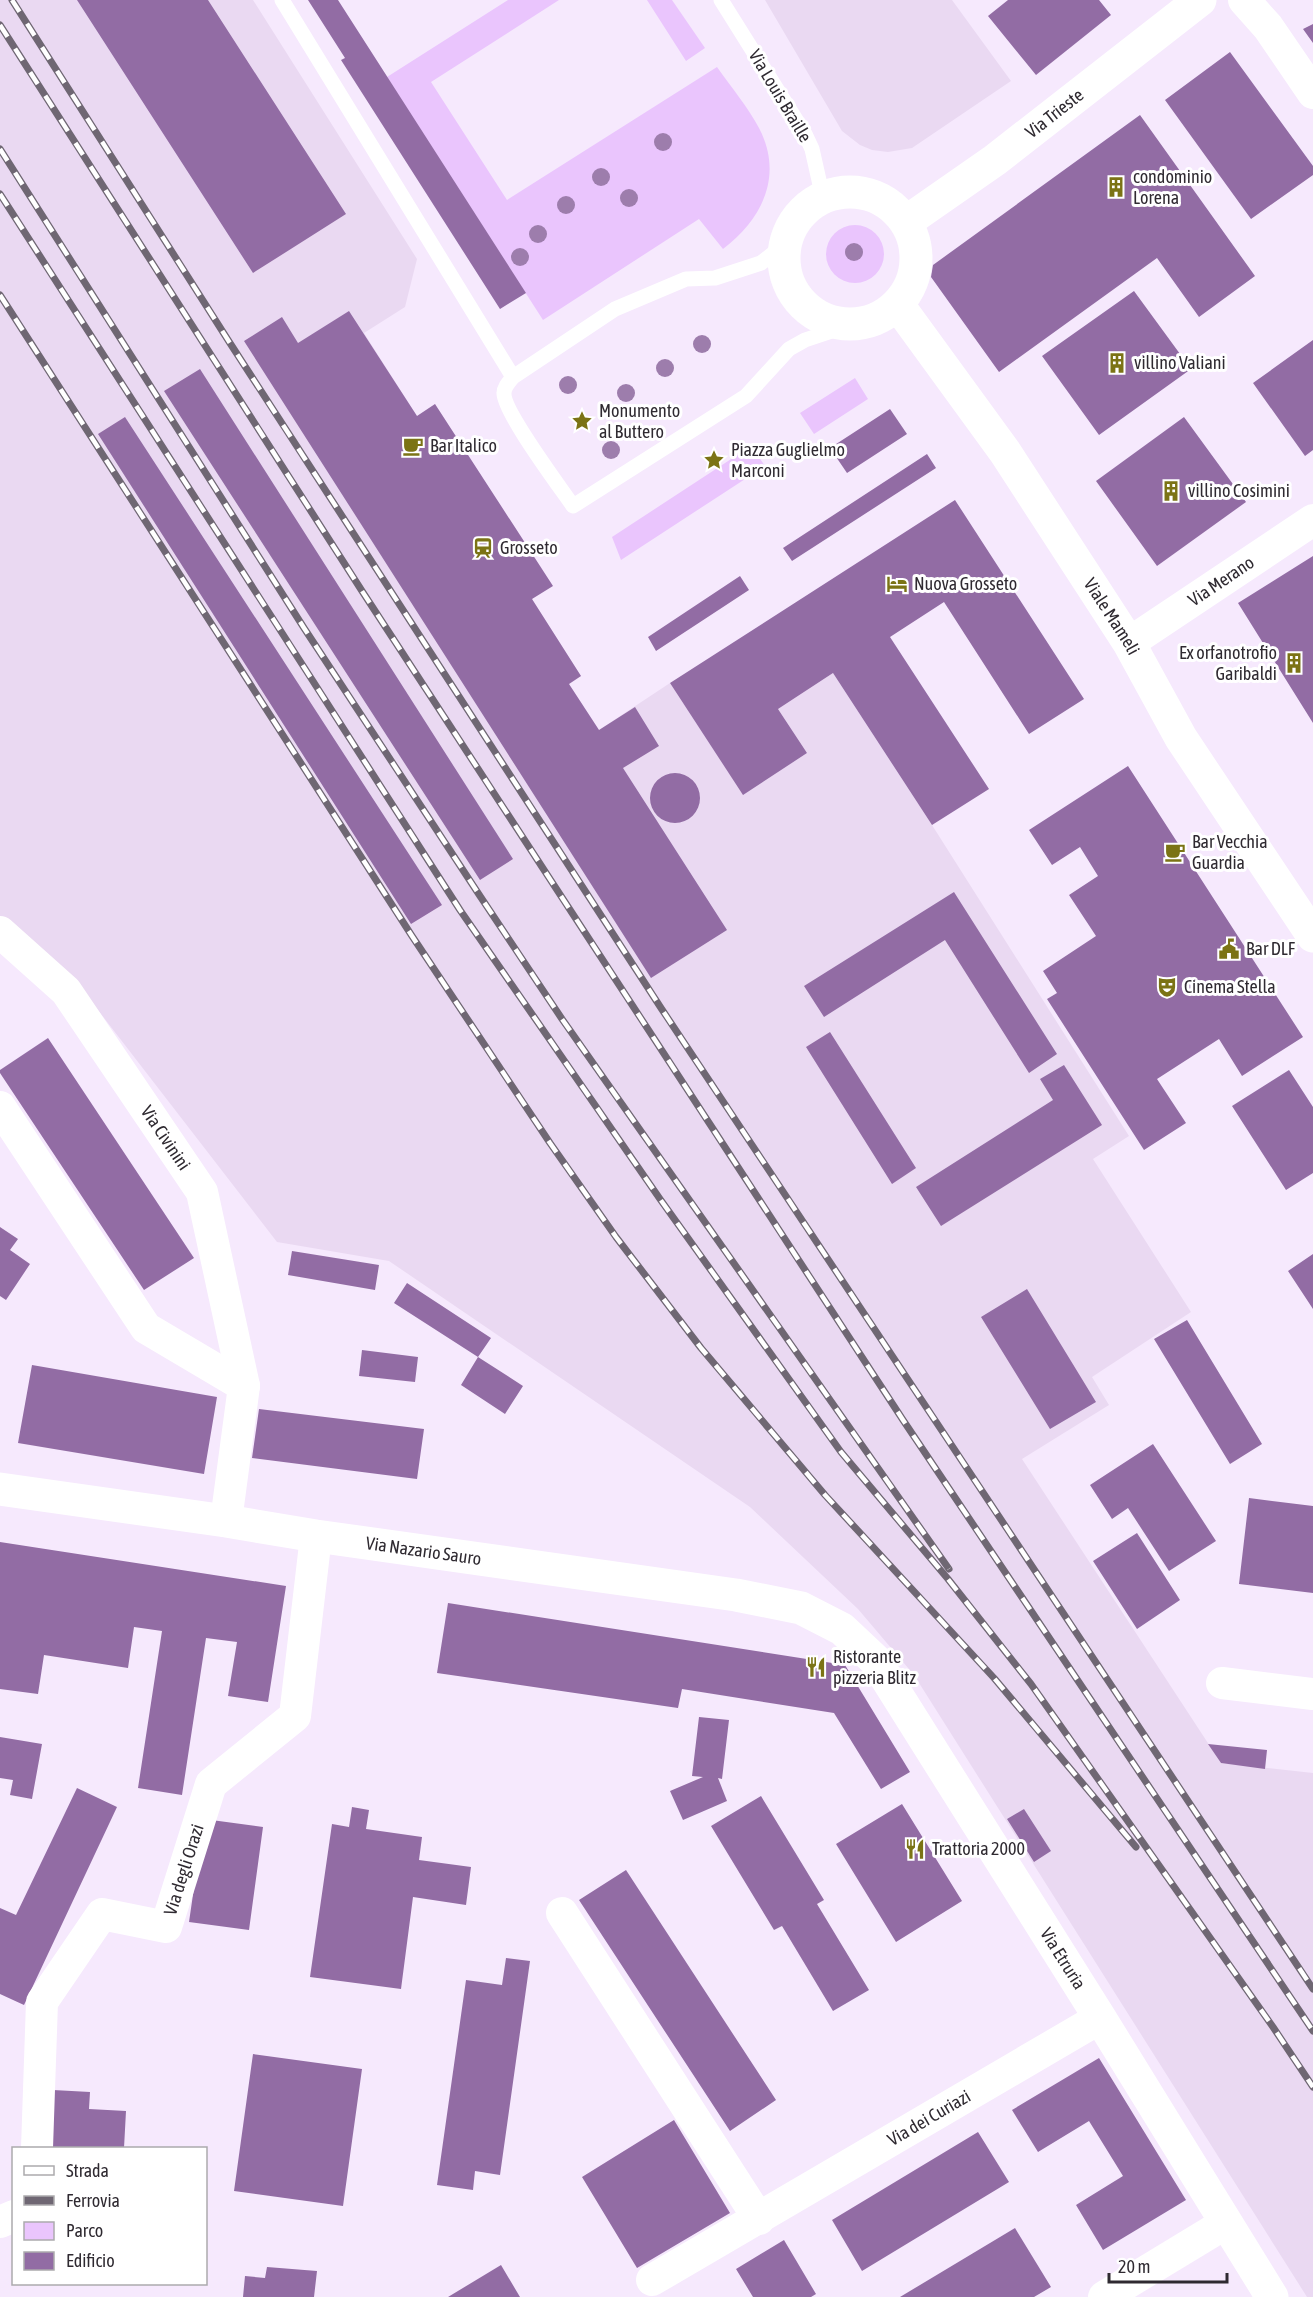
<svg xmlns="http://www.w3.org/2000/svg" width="1313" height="2297" viewBox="0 0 1313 2297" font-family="'Asap Condensed',sans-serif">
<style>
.built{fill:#ead9f2}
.green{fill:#eac5fd}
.building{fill:#926ca4}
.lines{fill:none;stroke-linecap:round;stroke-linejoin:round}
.service{stroke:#fff;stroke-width:15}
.minor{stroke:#fff;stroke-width:32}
.tertiary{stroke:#fff;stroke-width:33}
.rail-casing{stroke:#6f6773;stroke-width:7}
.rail{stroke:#fff;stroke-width:4.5;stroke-dasharray:14;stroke-linecap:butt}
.tree{fill:#9d7dac}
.labels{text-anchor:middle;stroke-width:6;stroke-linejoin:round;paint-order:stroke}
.street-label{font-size:18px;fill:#2f2a31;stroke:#fff}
.poi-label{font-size:18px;fill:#2f2a31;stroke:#fff;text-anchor:start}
</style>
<rect width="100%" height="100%" fill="#f6e9fd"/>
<path class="built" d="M 0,0 L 253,0 L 417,259 L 405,307 L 364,333 L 417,416 L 435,404 L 488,487 L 532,599 L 581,676 L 569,684 L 599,730 L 670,683 L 743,794 L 807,753 L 778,709 L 833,673 L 932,825 L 1129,1136 L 1093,1159 L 1191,1312 L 1092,1377 L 1109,1405 L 1022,1459 L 1221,1763 L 1313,1773 L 1313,2297 L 1307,2297 L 914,1675 L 858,1609 L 750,1507 L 389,1261 L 277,1242 L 94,1005 L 0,922 Z
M 765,0 L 952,0 L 1011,81 L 912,148 L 888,152 L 872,150 L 860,145 L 842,131 Z"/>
<path class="green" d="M 508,0 L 559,0 L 431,82 L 507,200 L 717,67 C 731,87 748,107 759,128 C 784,176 762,219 723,249 L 699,219 L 543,320 L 387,77 Z
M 647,0 L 672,0 L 705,48 L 686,61 Z
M826 254a29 29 0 1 1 58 0a29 29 0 1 1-58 0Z
M 855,378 L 868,399 L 814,434 L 800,413 Z
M 751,446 L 765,466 L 621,560 L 612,537 Z"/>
<path class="building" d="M 77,0 L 208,0 L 346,214 L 253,273 Z
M 308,0 L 338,0 L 526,293 L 500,309 L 341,60 L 345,58 Z
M 1008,0 L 1099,0 L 1111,15 L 1036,75 L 988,16 Z
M 1313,24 L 1313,43 L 1303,29 Z
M 1230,52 L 1313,166 L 1313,175 L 1251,219 L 1165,100 Z
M 1140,115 L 1255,276 L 1199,317 L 1157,258 L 999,372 L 931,277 L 933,265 Z
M 1134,291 L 1191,369 L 1099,435 L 1042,356 Z
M 349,311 L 417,416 L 435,404 L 553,586 L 532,599 L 581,676 L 569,684 L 599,730 L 635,707 L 659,746 L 623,768 L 727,930 L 651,978 L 244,341 L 282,317 L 298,343 Z
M 1313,340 L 1313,450 L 1305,456 L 1253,383 Z
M 200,369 L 513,859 L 480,880 L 164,391 Z
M 890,409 L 907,434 L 847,473 L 830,448 Z
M 125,417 L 442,905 L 411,924 L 98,434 Z
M 1184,417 L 1246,502 L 1157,566 L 1096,481 Z
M 927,454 L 936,468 L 792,561 L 783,548 Z
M 955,500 L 1084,699 L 1029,734 L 944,602 L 890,637 L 989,789 L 932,825 L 833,673 L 778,709 L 807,753 L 743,795 L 670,683 Z
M 1313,556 L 1313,723 L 1238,603 Z
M 740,576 L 749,590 L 656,651 L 648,637 Z
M 1128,766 L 1303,1037 L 1242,1076 L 1219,1039 L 1157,1079 L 1186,1123 L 1144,1150 L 1047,999 L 1057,993 L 1043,971 L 1096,936 L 1069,895 L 1098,876 L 1080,847 L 1052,865 L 1029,830 Z
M650 798a25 25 0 1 1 50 0a25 25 0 1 1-50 0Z
M 954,892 L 1057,1054 L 1029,1073 L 945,940 L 824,1017 L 804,986 Z
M 830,1032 L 916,1168 L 892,1184 L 806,1047 Z
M 48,1038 L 194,1258 L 144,1290 L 0,1073 L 0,1070 Z
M 1064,1065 L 1102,1125 L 941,1226 L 916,1187 L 1053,1100 L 1040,1079 Z
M 1289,1070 L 1313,1107 L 1313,1173 L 1286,1190 L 1232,1106 Z
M 0,1227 L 18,1239 L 10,1250 L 30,1264 L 6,1300 L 0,1296 Z
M 292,1251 L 379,1265 L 375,1290 L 288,1275 Z
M 1313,1254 L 1313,1309 L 1288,1271 Z
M 407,1283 L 491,1338 L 478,1357 L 394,1303 Z
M 1027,1289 L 1096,1402 L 1050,1429 L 981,1317 Z
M 1187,1320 L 1262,1444 L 1230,1464 L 1154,1339 Z
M 362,1350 L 418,1357 L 415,1382 L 359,1376 Z
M 478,1357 L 523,1386 L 505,1414 L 461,1385 Z
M 32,1365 L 217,1397 L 204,1474 L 18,1443 Z
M 259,1409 L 424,1429 L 417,1479 L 252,1458 Z
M 1153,1444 L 1216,1541 L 1169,1571 L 1128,1508 L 1112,1519 L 1090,1485 Z
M 1249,1498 L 1313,1506 L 1313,1593 L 1239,1584 Z
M 1137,1533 L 1180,1600 L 1137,1629 L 1093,1561 Z
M 0,1542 L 286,1586 L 268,1702 L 228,1696 L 237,1642 L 206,1638 L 182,1795 L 138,1788 L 162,1631 L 134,1627 L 128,1668 L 44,1655 L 38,1694 L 0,1689 Z
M 448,1603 L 845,1665 L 910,1772 L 881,1789 L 834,1713 L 682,1689 L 678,1708 L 437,1673 Z
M 699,1717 L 729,1720 L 722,1779 L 718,1778 L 727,1801 L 683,1820 L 670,1791 L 703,1777 L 692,1776 Z
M 0,1737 L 42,1744 L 32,1799 L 10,1795 L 13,1780 L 0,1778 Z
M 1208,1744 L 1267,1750 L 1265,1769 L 1221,1763 Z
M 77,1788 L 117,1807 L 24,2005 L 0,1994 L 0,1908 L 16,1915 Z
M 761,1796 L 824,1900 L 817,1904 L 869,1990 L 833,2011 L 782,1926 L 774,1930 L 711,1826 Z
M 902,1804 L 962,1901 L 896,1942 L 836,1844 Z
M 352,1807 L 369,1810 L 366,1829 L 422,1837 L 419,1860 L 471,1867 L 466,1905 L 413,1897 L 401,1989 L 310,1977 L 332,1824 L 349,1827 Z
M 1024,1809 L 1051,1851 L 1034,1862 L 1007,1819 Z
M 204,1819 L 263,1827 L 249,1930 L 189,1922 Z
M 626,1870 L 776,2100 L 730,2131 L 579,1900 Z
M 506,1958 L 530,1961 L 500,2175 L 475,2171 L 473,2190 L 437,2185 L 466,1980 L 502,1985 Z
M 253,2054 L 362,2069 L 343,2206 L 234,2191 Z
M 1099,2058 L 1186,2200 L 1103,2250 L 1076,2205 L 1123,2176 L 1089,2121 L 1038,2152 L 1012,2110 Z
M 53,2090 L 90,2092 L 89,2109 L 126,2111 L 124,2148 L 50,2148 Z
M 674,2120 L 730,2213 L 637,2268 L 582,2177 Z
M 978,2132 L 1009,2182 L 862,2271 L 832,2220 Z
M 1015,2228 L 1051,2287 L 1034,2297 L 900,2297 Z
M 784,2240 L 816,2294 L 811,2297 L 753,2297 L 736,2269 Z
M 501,2265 L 520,2297 L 448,2297 Z
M 267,2267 L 317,2271 L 314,2297 L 243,2297 L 245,2276 L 265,2278 Z"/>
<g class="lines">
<path class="service" d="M 282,0 L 513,377
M 721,0 L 805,134 L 812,149 L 823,198
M 785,244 L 761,263 L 715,278 L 686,279 L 615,309 L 513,377 C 509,382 504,387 504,393 C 503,411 560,487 573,506 L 746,396 L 789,349 L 805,340 L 850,325"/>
<g class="minor">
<path d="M 1244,0 L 1268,27 L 1313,93"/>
<path id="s1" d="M 1129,643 L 1313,520"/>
<path id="s2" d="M 0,932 L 66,991 L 202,1192 L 244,1386 L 226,1521"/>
<path d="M 0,1107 L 146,1328 L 244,1386"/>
<path d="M 1222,1683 L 1313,1694"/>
<path d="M 562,1913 L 759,2219"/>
<path id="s3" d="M 37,2148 L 42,2002 L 102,1914 L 166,1927 L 211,1784 L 295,1716 L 316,1536"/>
<path d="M 0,2222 L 14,2216"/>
<path id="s4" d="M 652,2280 L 1100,2018"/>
<path d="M 1104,2297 L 1226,2223"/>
</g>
<g class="tertiary">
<circle cx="850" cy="258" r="66"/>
<path id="s5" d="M 906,222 L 995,160 L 1200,0"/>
<path id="s6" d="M 898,305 L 1005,452 L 1129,643 L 1181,738 L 1313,936"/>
<path id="s7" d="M 0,1489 L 226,1521 L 316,1536 L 736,1595 L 801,1608 L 842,1629 L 875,1660 L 1100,2018 L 1272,2297"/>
</g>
<g class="rail-casing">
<path id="rail" d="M 12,0 L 228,340 L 661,1008 L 1313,1989
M 0,25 L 362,591 L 903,1420 L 1313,2031
M 0,149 L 304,628 L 480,896 L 562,1019 L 949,1569
M 0,194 L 460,910 L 660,1199 L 841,1452 L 948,1579 L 1031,1684 L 1273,2027 L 1313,2087
M 0,295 L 412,936 L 550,1143 L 616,1237 L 701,1348 L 825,1495 L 994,1678 L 1136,1847"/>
</g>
<use href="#rail" class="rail"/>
</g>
<g class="tree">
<circle cx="663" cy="142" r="9"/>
<circle cx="601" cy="177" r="9"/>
<circle cx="629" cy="198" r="9"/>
<circle cx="566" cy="205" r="9"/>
<circle cx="538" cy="234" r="9"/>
<circle cx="854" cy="252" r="9"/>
<circle cx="520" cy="257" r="9"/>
<circle cx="702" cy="344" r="9"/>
<circle cx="665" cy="368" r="9"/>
<circle cx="568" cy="385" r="9"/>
<circle cx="626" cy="393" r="9"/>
<circle cx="611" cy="450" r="9"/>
</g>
<defs>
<g id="building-bare" transform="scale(1.62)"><path d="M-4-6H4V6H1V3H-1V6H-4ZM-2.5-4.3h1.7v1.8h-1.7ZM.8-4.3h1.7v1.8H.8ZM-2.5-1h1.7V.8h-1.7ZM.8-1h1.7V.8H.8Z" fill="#7b7315" stroke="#fff" stroke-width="2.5" paint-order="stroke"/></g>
<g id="sight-bare" transform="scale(1.62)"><path d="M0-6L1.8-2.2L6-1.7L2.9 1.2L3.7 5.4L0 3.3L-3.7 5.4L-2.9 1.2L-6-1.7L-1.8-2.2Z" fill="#7b7315" stroke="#fff" stroke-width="2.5" paint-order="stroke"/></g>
<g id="cafe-bare" transform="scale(1.62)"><path d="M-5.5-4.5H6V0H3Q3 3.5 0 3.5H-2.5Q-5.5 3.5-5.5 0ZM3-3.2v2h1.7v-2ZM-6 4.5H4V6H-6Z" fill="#7b7315" stroke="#fff" stroke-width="2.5" paint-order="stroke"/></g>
<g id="station-bare" transform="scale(1.62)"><path d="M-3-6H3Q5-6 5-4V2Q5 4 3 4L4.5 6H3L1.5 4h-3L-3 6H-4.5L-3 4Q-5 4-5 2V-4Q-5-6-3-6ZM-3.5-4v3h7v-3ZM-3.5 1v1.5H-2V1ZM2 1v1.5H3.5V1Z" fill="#7b7315" stroke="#fff" stroke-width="2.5" paint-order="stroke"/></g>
<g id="hotel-bare" transform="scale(1.62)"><path d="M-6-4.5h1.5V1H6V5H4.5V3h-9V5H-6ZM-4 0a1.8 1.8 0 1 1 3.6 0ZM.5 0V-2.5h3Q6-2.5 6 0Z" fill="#7b7315" stroke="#fff" stroke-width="2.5" paint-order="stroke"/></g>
<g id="civic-bare" transform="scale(1.62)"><path d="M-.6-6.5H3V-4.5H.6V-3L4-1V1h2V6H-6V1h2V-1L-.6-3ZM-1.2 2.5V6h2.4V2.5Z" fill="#7b7315" stroke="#fff" stroke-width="2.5" paint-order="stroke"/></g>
<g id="theatre-bare" transform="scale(1.62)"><path d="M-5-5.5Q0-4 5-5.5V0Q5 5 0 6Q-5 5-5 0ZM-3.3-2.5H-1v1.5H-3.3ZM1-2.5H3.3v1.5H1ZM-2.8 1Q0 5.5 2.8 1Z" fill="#7b7315" stroke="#fff" stroke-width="2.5" paint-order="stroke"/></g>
<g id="restaurant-bare" transform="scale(1.62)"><path d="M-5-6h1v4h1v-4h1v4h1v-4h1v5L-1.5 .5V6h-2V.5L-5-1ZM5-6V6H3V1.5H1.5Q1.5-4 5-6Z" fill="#7b7315" stroke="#fff" stroke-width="2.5" paint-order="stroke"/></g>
</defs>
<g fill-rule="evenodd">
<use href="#building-bare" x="1116" y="187"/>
<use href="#building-bare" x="1117" y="363"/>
<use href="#sight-bare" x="582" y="421"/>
<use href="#cafe-bare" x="413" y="446"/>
<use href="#sight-bare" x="714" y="460"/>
<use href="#building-bare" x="1171" y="491"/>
<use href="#station-bare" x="483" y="548"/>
<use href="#hotel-bare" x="897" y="584"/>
<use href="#building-bare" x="1294" y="663"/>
<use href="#cafe-bare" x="1175" y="852"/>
<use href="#civic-bare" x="1229" y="949"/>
<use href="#theatre-bare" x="1167" y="987"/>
<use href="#restaurant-bare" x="816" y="1667"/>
<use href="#restaurant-bare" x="915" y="1849"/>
</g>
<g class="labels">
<g class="street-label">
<text transform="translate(780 96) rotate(59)" y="6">Via Louis Braille</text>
<text dy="6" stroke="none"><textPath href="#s5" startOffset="184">Via Trieste</textPath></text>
<text dy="6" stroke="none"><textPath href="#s1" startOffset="111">Via Merano</textPath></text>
<text dy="6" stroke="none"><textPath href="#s6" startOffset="378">Viale Mameli</textPath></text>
<text dy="6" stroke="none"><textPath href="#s2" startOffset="266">Via Civinini</textPath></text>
<text dy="6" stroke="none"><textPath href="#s7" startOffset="428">Via Nazario Sauro</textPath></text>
<text dy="6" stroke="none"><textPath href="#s3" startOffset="378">Via degli Orazi</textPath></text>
<text dy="6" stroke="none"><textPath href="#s7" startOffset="1254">Via Etruria</textPath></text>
<text dy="6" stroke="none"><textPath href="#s4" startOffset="321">Via dei Curiazi</textPath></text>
</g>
<g class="poi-label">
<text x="1133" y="183">condominio<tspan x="1133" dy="21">Lorena</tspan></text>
<text x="1134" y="369">villino Valiani</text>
<text x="599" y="417">Monumento<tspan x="599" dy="21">al Buttero</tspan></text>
<text x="430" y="452">Bar Italico</text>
<text x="731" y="456">Piazza Guglielmo<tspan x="731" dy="21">Marconi</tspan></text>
<text x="1188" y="497">villino Cosimini</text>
<text x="500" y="554">Grosseto</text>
<text x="914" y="590">Nuova Grosseto</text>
<text x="1277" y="659" text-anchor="end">Ex orfanotrofio<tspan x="1277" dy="21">Garibaldi</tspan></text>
<text x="1192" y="848">Bar Vecchia<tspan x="1192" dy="21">Guardia</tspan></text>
<text x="1246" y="955">Bar DLF</text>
<text x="1184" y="993">Cinema Stella</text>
<text x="833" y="1663">Ristorante<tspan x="833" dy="21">pizzeria Blitz</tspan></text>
<text x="932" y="1855">Trattoria 2000</text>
</g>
</g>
<rect x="12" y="2147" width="195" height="138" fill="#ffffff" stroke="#acaaad" stroke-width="1.5"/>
<rect x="24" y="2166" width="30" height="9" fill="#ffffff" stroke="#acaaad" stroke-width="1.5"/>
<text x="66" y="2177" font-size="18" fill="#2f2a31">Strada</text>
<rect x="24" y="2196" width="30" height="9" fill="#6f6773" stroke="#acaaad" stroke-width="1.5"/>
<text x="66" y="2207" font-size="18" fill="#2f2a31">Ferrovia</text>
<rect x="24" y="2222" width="30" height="18" fill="#eac5fd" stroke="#acaaad" stroke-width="1.5"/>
<text x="66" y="2237" font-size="18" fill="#2f2a31">Parco</text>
<rect x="24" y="2252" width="30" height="18" fill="#926ca4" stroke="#acaaad" stroke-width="1.5"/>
<text x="66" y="2267" font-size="18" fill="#2f2a31">Edificio</text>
<path d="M1109 2273v9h118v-9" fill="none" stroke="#2f2a31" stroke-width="3"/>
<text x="1118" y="2273" font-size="18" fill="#2f2a31" stroke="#ffffff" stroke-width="4.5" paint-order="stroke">20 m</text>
</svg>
